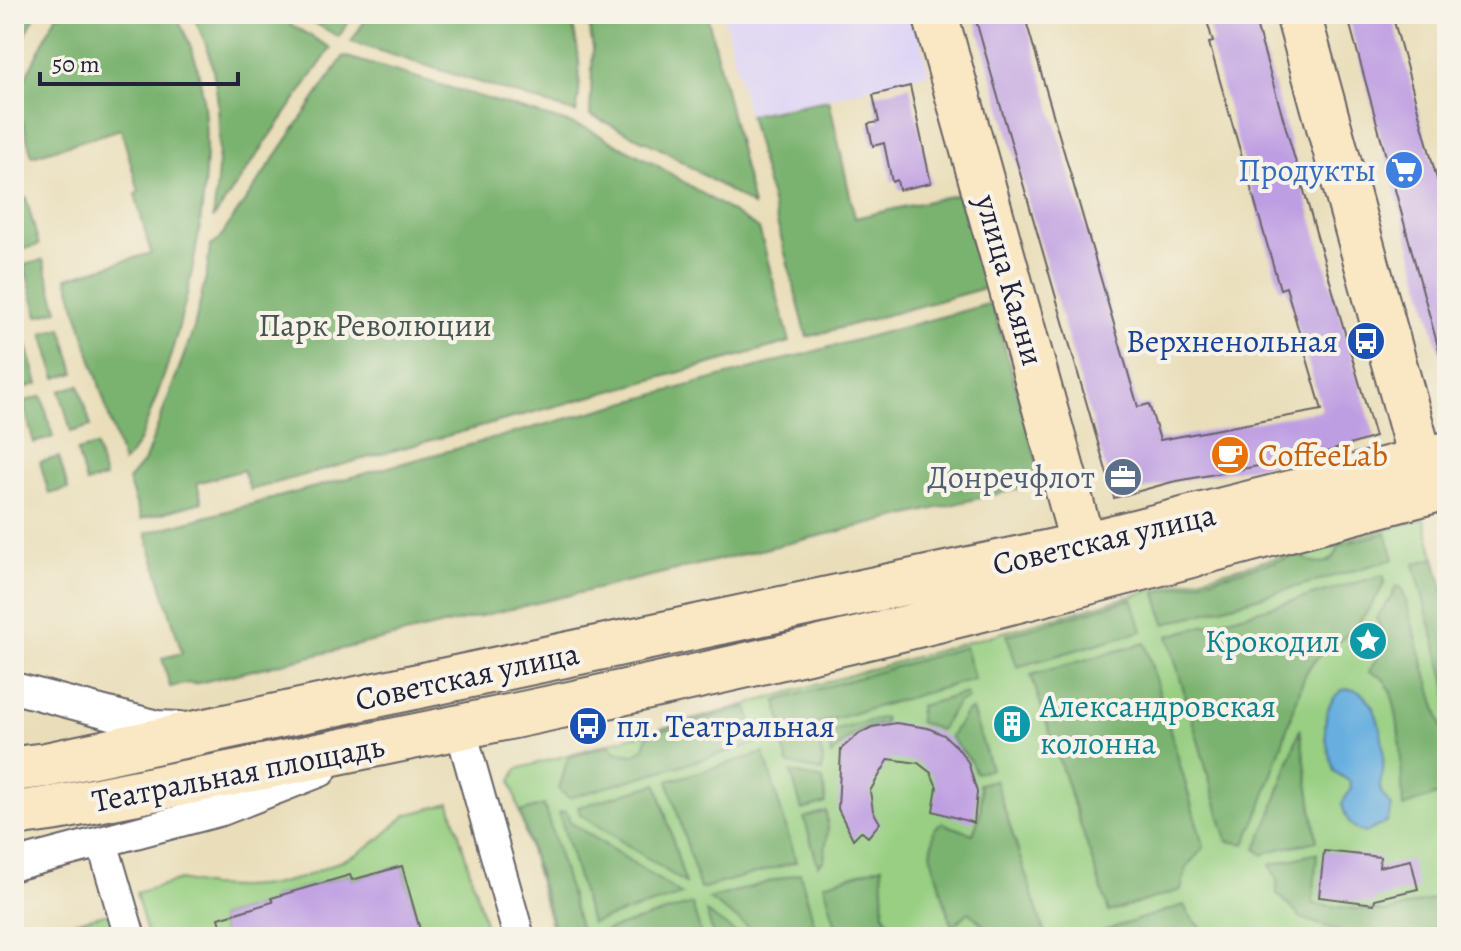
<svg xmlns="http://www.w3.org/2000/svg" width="1461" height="951" viewBox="0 0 1461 951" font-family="Alegreya,serif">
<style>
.built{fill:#ded5f5}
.green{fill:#98cf82;stroke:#5d785e;stroke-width:2}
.forest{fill:#7ab270;stroke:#4e6a56;stroke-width:2}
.water{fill:#68afdf;stroke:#45688d;stroke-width:2}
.building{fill:#be9ee2}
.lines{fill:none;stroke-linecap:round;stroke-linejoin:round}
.street-casing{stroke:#686467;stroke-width:34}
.secondary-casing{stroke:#686467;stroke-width:48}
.street{stroke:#fff;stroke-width:30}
.secondary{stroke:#fae7c3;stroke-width:44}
.labels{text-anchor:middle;stroke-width:8;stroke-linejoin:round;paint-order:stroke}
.shop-label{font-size:32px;fill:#366cbe;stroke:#f7f3e8;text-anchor:end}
.street-label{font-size:32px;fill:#22223b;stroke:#f7f3e8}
.park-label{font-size:32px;fill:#455650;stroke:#f7f3e8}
.transit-label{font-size:32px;fill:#164399;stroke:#f7f3e8;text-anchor:end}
.food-label{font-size:32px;fill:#c56008;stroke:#f7f3e8;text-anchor:start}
.service-label{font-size:32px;fill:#4e5e75;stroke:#f7f3e8;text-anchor:end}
.culture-label{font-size:32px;fill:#0d838f;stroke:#f7f3e8;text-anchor:end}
</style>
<rect width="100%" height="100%" fill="#f7f3e8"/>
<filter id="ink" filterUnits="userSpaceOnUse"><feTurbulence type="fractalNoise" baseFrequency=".0125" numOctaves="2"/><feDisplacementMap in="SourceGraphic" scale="16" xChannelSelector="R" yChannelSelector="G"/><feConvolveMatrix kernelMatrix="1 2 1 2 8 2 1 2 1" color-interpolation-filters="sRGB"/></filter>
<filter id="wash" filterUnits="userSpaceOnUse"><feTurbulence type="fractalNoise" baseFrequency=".006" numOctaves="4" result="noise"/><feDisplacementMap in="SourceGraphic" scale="32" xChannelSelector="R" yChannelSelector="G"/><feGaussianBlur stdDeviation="1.8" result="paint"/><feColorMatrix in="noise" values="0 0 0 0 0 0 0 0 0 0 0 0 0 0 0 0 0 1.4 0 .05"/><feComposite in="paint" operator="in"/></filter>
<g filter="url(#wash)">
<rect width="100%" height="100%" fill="#e9deb9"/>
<path class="built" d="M 723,14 L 913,14 L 929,73 L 831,98 L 748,114 Z"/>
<path class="green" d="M 1424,519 L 1447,603 L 1447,937 L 554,937 L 511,781 L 517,769 L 1146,592 Z
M 450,803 L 489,937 L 422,937 L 402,866 L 352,880 L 350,875 L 272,898 L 273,902 L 219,918 L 224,937 L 148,937 L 136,893 L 180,880 L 209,886 L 240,887 L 271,885 L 301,878 L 357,854 L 382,837 L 406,815 Z
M 113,912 L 120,937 L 105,937 L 104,934 L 92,937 L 14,937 Z"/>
<path class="forest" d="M 14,14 L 36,14 L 14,58 Z
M 57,14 L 174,14 C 237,105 193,301 156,398 C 147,419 141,447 123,463 L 67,278 L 151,253 L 135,194 L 139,192 L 121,129 L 32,156 L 16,97 Z
M 191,14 L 273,14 L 331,48 L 213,219 C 221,157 227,68 191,14 Z
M 299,14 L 353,14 L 339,37 Z
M 369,14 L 570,14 C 579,45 583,80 576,113 L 351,42 Z
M 587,14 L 707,14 L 753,206 L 663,150 L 590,115 L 593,48 Z
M 344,56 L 588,129 L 655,164 L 759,229 L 790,342 L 250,490 L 243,470 L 197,483 L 202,502 L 141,519 L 128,480 L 145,460 L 194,328 L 207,272 L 210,246 L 217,242 Z
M 829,100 L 855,218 L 959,194 L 985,288 L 807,337 L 749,115 Z
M 26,198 L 39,245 L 20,250 L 14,229 L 14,202 Z
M 43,260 L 58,310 L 38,316 L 24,265 Z
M 992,303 L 1040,472 L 1035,485 L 194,684 L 190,683 L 170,687 L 162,658 L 182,653 L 146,533 Z
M 62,328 L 75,373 L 56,378 L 43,333 Z
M 25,339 L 38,384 L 19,389 L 14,371 L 14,342 Z
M 79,385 L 91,426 L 71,432 L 60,391 Z
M 42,396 L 53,437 L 34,443 L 23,402 Z
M 96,446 L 105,478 L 86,483 L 77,451 Z
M 59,457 L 68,489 L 49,494 L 40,462 Z
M 1386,533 L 1394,559 L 1165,624 L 1156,593 L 1300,555 C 1315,568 1335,566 1339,545 Z
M 1435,558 L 1447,604 L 1447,687 L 1414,564 Z
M 1383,575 L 1385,581 C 1378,598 1364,616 1352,630 C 1334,648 1318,650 1305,675 L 1260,810 L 1245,844 L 1227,841 L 1168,636 Z
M 1396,586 L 1402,588 L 1447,746 L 1447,791 L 1403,807 C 1401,777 1402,705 1385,681 C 1381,676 1375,674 1369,672 L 1387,641 L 1376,618 L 1391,598 Z
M 1132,599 L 1142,631 L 1017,667 L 1007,635 Z
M 1145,643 L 1204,848 L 1187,866 L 1181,890 L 1109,912 L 1031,675 Z
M 965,647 L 974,679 L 785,733 L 776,701 Z
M 966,693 L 968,699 L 958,702 L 940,730 L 919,722 L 920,706 Z
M 747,707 L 758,743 L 569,798 L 559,790 L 568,757 L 610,745 L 616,752 L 633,755 L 644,748 L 648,734 Z
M 972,710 L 991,769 L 976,773 L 970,760 L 950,737 L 966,712 Z
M 884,717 L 885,723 C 862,728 847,737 832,755 L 826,733 Z
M 1300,729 L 1317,841 L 1270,851 L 1263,855 L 1256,849 L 1271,814 Z
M 817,736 L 823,759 L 822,771 L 788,764 L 783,746 Z
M 764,753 L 796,862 L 700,889 L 668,781 Z
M 791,772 L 823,780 L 826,803 L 802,810 Z
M 995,780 L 1045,934 L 1035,937 L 996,937 L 969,912 L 952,927 L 931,856 L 934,829 L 942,823 L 973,834 C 980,818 984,802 979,784 Z
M 657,784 L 685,883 L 580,814 L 578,807 Z
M 544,805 L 583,937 L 557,937 L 520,812 Z
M 566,811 L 570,822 L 682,895 L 591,923 L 559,813 Z
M 826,811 L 828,829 L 824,860 L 818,865 L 804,818 Z
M 1317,853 L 1313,904 L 1387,912 L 1447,895 L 1447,937 L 1356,937 L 1301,918 L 1277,893 L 1277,880 L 1270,865 Z
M 882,866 L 884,914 L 898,937 L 839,937 L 824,884 Z
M 800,873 L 818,937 L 762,937 L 709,899 Z
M 692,904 L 702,937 L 595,937 L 594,934 Z
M 1184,905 L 1189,915 L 1203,929 L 1202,937 L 1105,937 L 1103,931 Z
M 706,912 L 742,937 L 714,937 Z"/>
<path class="water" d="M 1350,689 C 1381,693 1385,748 1383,773 C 1382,777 1380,781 1380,785 C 1379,794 1388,800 1392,807 L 1387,822 L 1365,833 C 1350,828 1345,818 1342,803 L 1351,789 L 1350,782 L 1334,771 C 1326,745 1316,710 1342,690 Z"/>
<g id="blocks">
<path class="building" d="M 974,14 L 1024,14 L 1138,407 L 1149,404 L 1160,440 L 1322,410 L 1286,287 L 1280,289 L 1209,43 L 1213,42 L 1205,14 L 1253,14 L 1375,437 L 1317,455 L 1172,482 L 1114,498 Z
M 1347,14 L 1392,14 L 1447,216 L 1447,353 L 1440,354 Z
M 910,86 L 931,183 L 899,190 L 897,180 L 892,182 L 884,143 L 873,146 L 868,124 L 879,122 L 873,95 Z
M 896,723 L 928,728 L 944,735 L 957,747 L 968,762 L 977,792 L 974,823 L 933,811 L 937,787 L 931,773 L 918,763 L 889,759 L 870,791 L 873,811 L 880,823 L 868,837 L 861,831 L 853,839 L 838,809 L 841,749 L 858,734 L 872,727 Z
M 1324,851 L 1380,857 L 1379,867 L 1411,860 L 1418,889 L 1375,899 L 1374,904 L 1319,897 Z
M 402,866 L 422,937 L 224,937 L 219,918 L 273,902 L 271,898 L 350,875 L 352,880 Z"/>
</g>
</g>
<g filter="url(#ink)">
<use href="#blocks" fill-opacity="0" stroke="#686467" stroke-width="2"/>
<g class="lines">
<g class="street-casing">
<path id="street" d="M 14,688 L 157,726 L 180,727
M 460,727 L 519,937
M 102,842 L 130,937
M 14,865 L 222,810 L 321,771"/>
</g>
<g class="secondary-casing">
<path id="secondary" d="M 935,14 L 1083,545
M 1298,14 L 1421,461
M 14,769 L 46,765 L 1083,545 L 1447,454
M 14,814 L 57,808 C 366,747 676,686 982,609 C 1138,570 1292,528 1447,487"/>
</g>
<use href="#street" class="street"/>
<use href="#secondary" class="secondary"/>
</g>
</g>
<defs>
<g id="supermarket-disc" transform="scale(2)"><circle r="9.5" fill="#3f7fe0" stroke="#f7f3e8"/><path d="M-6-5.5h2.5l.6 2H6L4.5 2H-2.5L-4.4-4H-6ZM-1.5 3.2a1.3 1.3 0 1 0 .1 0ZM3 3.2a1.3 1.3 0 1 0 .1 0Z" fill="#fff"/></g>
<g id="bus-disc" transform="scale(2)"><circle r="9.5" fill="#1a4fb4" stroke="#f7f3e8"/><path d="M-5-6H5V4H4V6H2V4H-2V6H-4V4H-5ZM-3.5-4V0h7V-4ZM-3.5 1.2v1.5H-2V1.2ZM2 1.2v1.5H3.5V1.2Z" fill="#fff"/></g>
<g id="cafe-disc" transform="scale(2)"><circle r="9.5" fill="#e8710a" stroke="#f7f3e8"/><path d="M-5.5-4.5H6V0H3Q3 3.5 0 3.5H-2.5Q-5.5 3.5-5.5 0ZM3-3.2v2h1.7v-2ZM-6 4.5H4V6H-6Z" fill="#fff"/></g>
<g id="office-disc" transform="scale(2)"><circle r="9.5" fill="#5c6f8a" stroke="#f7f3e8"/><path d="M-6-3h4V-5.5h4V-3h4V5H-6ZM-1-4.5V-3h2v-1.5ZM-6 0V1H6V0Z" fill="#fff"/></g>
<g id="sight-disc" transform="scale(2)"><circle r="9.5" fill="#0f9aa8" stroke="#f7f3e8"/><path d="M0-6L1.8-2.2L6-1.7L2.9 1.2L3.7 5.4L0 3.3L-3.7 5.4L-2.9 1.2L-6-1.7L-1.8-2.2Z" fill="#fff"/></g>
<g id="building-disc" transform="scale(2)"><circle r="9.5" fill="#0f9aa8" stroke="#f7f3e8"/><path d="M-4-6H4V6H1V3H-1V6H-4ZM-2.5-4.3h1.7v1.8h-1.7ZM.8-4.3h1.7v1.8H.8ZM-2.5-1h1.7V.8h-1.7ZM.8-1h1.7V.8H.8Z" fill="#fff"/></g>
</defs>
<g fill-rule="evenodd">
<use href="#supermarket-disc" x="1404" y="170"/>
<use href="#bus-disc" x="1366" y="341"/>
<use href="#cafe-disc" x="1230" y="455"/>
<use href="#office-disc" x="1123" y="477"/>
<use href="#sight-disc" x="1368" y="641"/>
<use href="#building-disc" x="1012" y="724"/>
<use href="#bus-disc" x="588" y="726"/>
</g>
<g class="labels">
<g class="shop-label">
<text x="1376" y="181">Продукты</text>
</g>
<g class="street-label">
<text transform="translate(1010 280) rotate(74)" y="11">улица Каяни</text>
<text transform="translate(1104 539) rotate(-13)" y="11">Советская улица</text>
<text transform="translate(467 676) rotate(-12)" y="11">Советская улица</text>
<text transform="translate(238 773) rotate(-11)" y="11">Театральная площадь</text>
</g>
<g class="park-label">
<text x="375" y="336">Парк Революции</text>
</g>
<g class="transit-label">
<text x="1338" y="352">Верхненольная</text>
<text x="616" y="737" text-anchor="start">пл. Театральная</text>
</g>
<g class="food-label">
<text x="1258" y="466">CoffeeLab</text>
</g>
<g class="service-label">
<text x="1095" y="488">Донречфлот</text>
</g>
<g class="culture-label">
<text x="1340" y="652">Крокодил</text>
<text x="1040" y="717" text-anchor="start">Александровская<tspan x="1040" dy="37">колонна</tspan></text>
</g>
</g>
<rect width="1461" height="951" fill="none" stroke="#f7f3e8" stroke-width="48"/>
<path d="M40 72v12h198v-12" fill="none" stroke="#22223b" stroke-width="4"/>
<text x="52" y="72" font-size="24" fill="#22223b" stroke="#f7f3e8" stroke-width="6" paint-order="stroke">50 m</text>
</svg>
